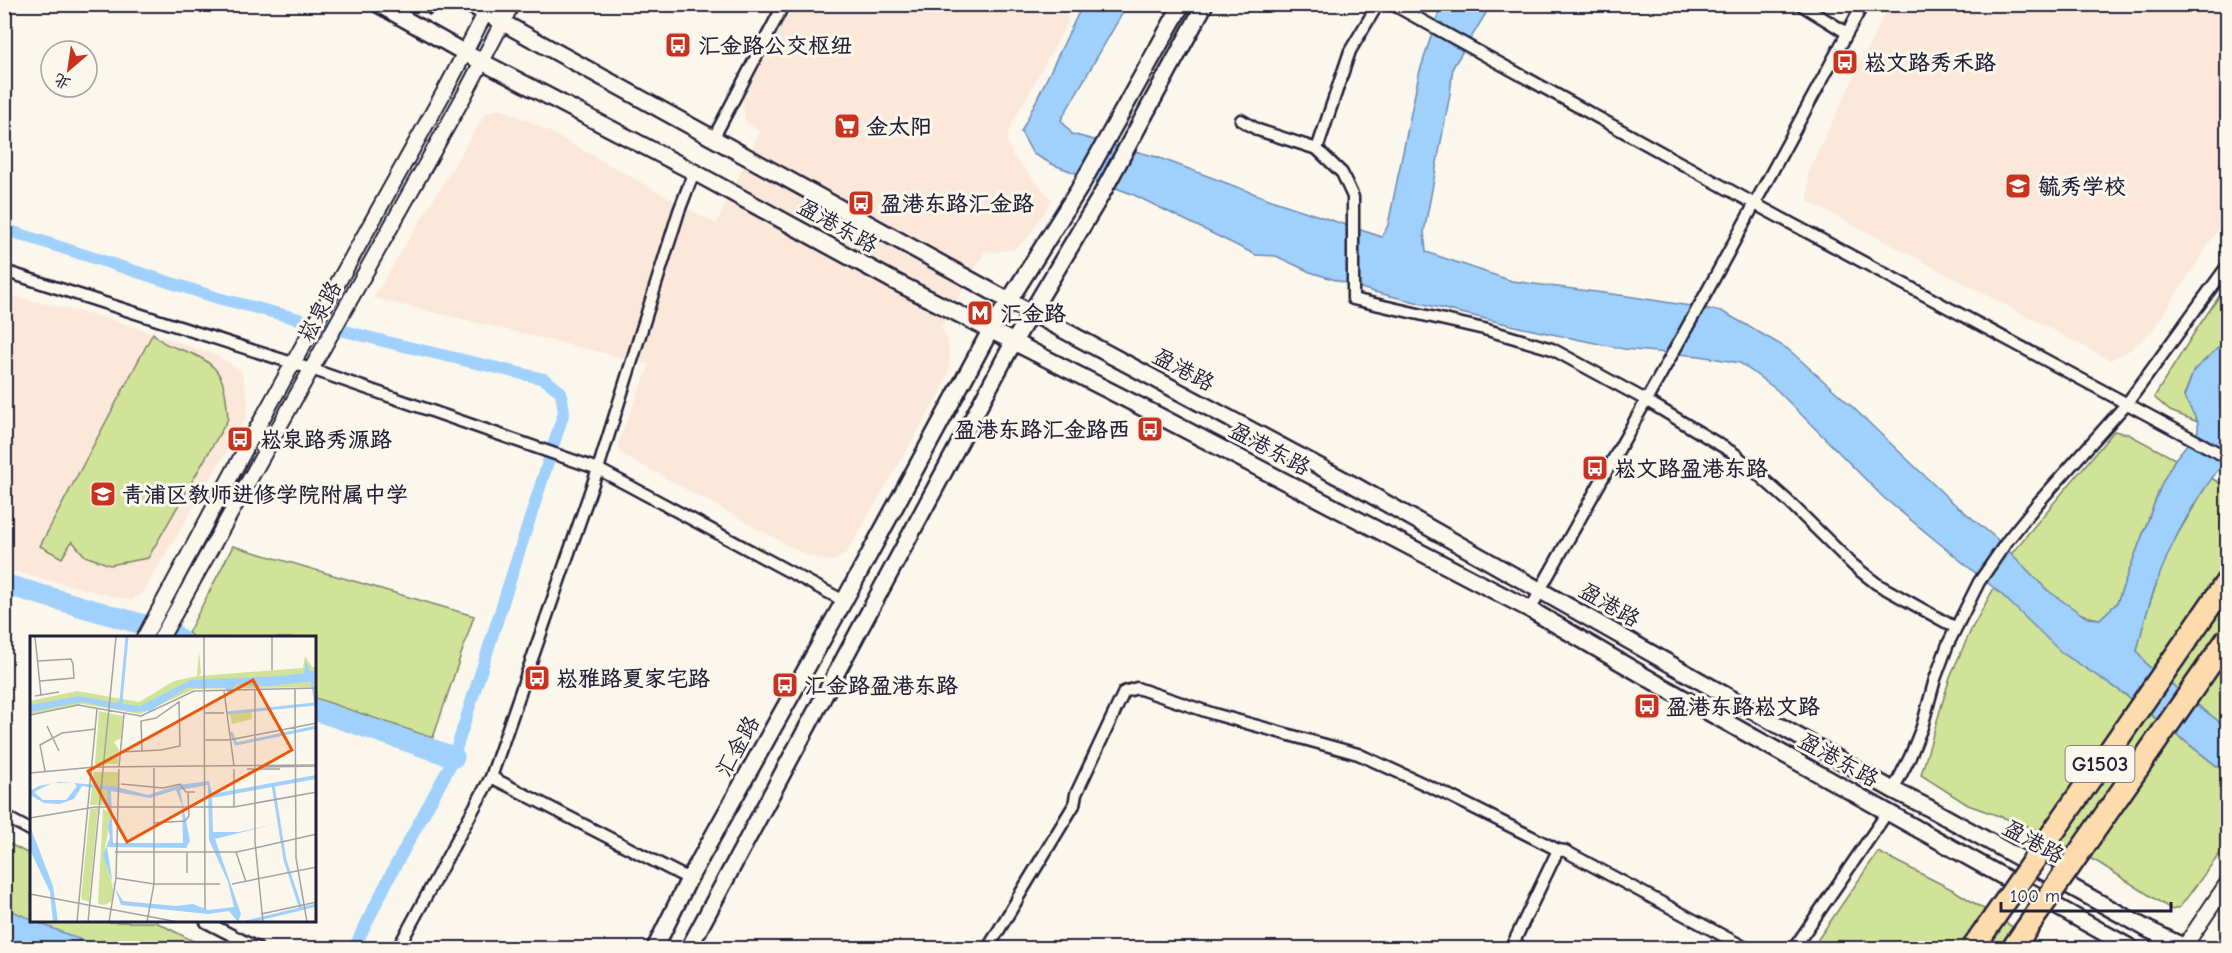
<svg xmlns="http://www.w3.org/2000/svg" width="2232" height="953" viewBox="0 0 2232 953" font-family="'Comic Neue','LXGW WenKai TC',sans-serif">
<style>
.built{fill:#fbe8da}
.green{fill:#d0e398;stroke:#79826a;stroke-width:1.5}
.water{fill:#a0d0fc;stroke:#6e8aaf;stroke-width:1.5}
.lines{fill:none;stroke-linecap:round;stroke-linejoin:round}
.canal{stroke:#a0d0fc;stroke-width:12}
.river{stroke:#a0d0fc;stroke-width:21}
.minor-casing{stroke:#22223b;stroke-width:15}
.tertiary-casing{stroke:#22223b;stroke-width:18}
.secondary-casing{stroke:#22223b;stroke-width:20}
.minor{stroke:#fbf7ec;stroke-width:10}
.tertiary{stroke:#fbf7ec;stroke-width:14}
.secondary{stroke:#fbf7ec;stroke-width:15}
.rail{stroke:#22223b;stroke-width:4}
.motorway-bridge-casing{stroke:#22223b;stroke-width:26;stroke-linecap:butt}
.motorway-bridge{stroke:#fedbac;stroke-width:21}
.labels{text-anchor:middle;stroke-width:6;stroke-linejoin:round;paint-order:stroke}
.shield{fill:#fbf7ec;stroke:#636270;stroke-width:1.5}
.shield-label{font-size:21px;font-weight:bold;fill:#22223b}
.poi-label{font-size:22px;font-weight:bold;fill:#22223b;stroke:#fbf7ec;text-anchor:start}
.street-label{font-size:22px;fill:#22223b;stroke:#fbf7ec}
.inset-river{fill:none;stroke:#a0d0fc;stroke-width:3}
.inset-road{fill:none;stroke:#a4a2a5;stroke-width:1.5}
.view{fill:#e8590c;fill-opacity:0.15;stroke:#e8590c;stroke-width:3}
.inset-edge{fill:none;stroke:#22223b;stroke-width:3}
</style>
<rect width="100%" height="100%" fill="#fbf7ec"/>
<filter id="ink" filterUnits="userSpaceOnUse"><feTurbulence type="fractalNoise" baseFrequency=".0167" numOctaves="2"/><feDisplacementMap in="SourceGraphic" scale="12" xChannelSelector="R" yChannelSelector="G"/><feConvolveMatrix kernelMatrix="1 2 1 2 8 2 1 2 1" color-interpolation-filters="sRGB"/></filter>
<g filter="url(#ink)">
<path class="built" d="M 2215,4 L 2227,11 L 2227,216 L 2153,330 L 2130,350 L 2110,360 L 1808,201 L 1808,172 L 1889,5 Z
M 793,5 L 1046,5 L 1064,11 L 1069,20 L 1010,127 L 1007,141 L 1013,156 L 1052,200 L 1028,237 L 1014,249 L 993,252 L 985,251 L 941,328 L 947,337 L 950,357 L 948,375 L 939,395 L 846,554 L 833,561 L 826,561 L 804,554 L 620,453 L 618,443 L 650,364 L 373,298 L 486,113 L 500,108 L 541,127 L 716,224 L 760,132 L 745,120 L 740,89 Z
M 4,294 L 114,320 L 215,355 L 242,371 L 248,401 L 246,418 L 144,591 L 131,601 L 5,569 Z"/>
<path class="green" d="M 2227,285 L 2227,340 L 2194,370 L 2184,396 L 2198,422 L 2170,411 L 2154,397 L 2196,330 Z
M 153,333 C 165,346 169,345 185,351 C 223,364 225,381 228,419 L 148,558 L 110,565 L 85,556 L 72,541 L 62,558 L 40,546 Z
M 2114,431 L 2128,434 L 2175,459 L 2162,483 L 2117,603 L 2100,619 C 2068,617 2033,576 2011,554 Z
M 2211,478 L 2227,487 L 2227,728 L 2147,665 L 2137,651 L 2144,621 L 2167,552 Z
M 233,546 L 474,616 L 433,738 L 315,698 L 315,638 L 194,638 L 188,633 Z
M 1994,588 L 2102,677 L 2227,774 L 2227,844 L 2180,907 L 2172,910 L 2099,863 L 2030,827 L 1968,805 L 1921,775 L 1950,677 L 1971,630 Z
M 4,841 L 31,855 L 32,922 L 156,922 L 207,948 L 5,948 Z
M 1878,852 L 1955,891 L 2040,944 L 2057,948 L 1812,948 Z"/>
<path class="water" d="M 1070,5 L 1127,5 L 1061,120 L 1072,134 L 1157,157 L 1274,201 L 1382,237 L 1388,225 L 1419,74 L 1441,5 L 1491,5 L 1453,67 L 1450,94 L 1424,232 L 1426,252 L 1512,281 L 1627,296 L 1721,311 L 1741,322 L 1788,349 L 1844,399 L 1950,500 L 1996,538 L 2047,590 L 2087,618 L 2100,619 L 2117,603 L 2162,483 L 2175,459 L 2198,431 L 2198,422 L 2184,397 L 2194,370 L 2227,340 L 2227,377 L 2219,387 L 2220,408 L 2227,415 L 2227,459 C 2181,514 2152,582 2137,651 L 2147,665 L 2227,728 L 2227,774 L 2125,694 L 2062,653 L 2000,593 L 1884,498 L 1777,390 L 1740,363 L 1700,356 L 1624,349 L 1523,328 L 1374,292 L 1310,272 L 1276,256 L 1256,255 L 1132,194 L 1054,165 L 1033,154 L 1021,132 L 1079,12 L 1074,5 Z
M 5,908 L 31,919 L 32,922 L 37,922 L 101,948 L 5,948 Z"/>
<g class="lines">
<path class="canal" d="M 4,229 L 218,298 L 387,342 L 544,379 L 561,392 L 564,412 L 452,762 L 393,870 L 354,948"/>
<path class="river" d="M 4,584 L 172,633 L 178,638
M 315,710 L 454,757"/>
<g class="minor-casing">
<path id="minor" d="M 1392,4 L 1753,203 L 2228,458
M 1800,4 L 1847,33
M 1241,120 L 1258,130 L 1317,149 L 1342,173 L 1353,197 L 1353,299 L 1484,329 L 1552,349 L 1644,399 L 1735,454 L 1788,501 L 1853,565 L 1877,584 L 1956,628
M 713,139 L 784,4
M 1317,149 L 1350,51 L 1378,4
M 4,271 L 311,369 L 598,469 L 844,601
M 1531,610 L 1540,590 L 1703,299 L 1863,4
M 491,777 L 689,879
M 1893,790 L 1910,757 L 1922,727 L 1935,679 L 1948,644 L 1979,582 L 2008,540 L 2037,504 L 2128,402 L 2228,265
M 4,816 L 32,831
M 1017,899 L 1074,805 L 1076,794 L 1124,692 L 1137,688 L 1214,714 L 1358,754 L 1446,794 L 1558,850 L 1565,851 L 1746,948
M 206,922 L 257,948
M 398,948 L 491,777 L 598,469 L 679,211 L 694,172
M 988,948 L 1017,900
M 1511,948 L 1558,850
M 1794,948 L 1887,813"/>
</g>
<g class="tertiary-casing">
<path id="tertiary" d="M 144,638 L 247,446 L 448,85 L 490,4
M 161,638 L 464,96 L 512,4
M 2184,947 L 2228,882"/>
</g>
<g class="secondary-casing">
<path id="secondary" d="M 378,4 L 465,53 L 694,172 L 890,279 L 1161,417 L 1531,610 L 1658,684 L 2131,948
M 469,4 L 1009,301 L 1352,484 L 1893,790 L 1929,808 L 2149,930 L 2187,948
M 655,948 L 689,879 L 844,601 L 990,331 L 1079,189 L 1182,4
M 689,948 L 1013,343 L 1100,197 L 1205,4"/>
</g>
<use href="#minor" class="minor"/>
<use href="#tertiary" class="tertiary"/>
<use href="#secondary" class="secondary"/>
<path class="rail" d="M 412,4 L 430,14"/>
<g class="motorway-bridge-casing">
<path id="motorway-bridge" d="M 1973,948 L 2228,580
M 2013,948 L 2228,638"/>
</g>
<use href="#motorway-bridge" class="motorway-bridge"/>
</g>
</g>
<defs>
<g id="bus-square" transform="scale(1.35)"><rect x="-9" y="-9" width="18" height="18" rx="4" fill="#c8321e" stroke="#fbf7ec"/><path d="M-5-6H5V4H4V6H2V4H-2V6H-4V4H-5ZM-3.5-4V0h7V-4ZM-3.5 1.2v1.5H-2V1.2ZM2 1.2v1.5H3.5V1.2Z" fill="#fff"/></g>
<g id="supermarket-square" transform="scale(1.35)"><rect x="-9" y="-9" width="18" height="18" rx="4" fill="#c8321e" stroke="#fbf7ec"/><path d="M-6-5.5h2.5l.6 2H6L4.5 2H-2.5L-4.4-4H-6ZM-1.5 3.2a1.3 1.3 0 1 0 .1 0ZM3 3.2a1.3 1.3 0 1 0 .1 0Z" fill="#fff"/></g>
<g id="school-square" transform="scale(1.35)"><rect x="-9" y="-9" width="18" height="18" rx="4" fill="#c8321e" stroke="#fbf7ec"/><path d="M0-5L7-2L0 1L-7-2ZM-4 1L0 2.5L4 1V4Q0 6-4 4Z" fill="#fff"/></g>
<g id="metro-square" transform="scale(1.35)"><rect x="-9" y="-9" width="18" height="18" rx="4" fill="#c8321e" stroke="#fbf7ec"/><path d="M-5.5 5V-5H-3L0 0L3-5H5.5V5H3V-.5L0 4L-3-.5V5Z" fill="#fff"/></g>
</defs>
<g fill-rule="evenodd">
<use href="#bus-square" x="678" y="45"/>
<use href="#bus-square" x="1845" y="62"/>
<use href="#supermarket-square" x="847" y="126"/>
<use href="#school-square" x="2018" y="186"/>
<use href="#bus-square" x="861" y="203"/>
<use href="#metro-square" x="980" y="313"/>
<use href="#bus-square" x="1150" y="429"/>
<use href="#bus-square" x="240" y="439"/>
<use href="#bus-square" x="1595" y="468"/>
<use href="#school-square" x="103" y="494"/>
<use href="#bus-square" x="537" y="678"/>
<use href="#bus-square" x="785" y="685"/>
<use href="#bus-square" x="1647" y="706"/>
</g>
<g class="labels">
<rect class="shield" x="2065.5" y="746" width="69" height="36" rx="4.5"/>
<g class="shield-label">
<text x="2100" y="771">G1503</text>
</g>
<g class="poi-label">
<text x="698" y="53">汇金路公交枢纽</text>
<text x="1864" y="70">崧文路秀禾路</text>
<text x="866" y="134">金太阳</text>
<text x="2038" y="194">毓秀学校</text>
<text x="880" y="211">盈港东路汇金路</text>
<text x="1000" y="321">汇金路</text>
<text x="1130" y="437" text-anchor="end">盈港东路汇金路西</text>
<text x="260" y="447">崧泉路秀源路</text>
<text x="1614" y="476">崧文路盈港东路</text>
<text x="122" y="502">青浦区教师进修学院附属中学</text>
<text x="556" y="686">崧雅路夏家宅路</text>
<text x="804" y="693">汇金路盈港东路</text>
<text x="1666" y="714">盈港东路崧文路</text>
</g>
<g class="street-label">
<text transform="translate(838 225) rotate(29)" y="8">盈港东路</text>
<text transform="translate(319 311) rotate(-61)" y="8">崧泉路</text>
<text transform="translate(1184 369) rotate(28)" y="8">盈港路</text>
<text transform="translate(1270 448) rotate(28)" y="8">盈港东路</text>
<text transform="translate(1610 604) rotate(30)" y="8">盈港路</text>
<text transform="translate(737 746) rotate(-61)" y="8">汇金路</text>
<text transform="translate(1839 759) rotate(29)" y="8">盈港东路</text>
<text transform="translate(2034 841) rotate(29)" y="8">盈港路</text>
</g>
</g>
<g transform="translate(30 636)">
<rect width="286" height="286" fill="#fbf7ec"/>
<path d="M 169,15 L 171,37 L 169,40 L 273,32 L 275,20 L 282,31 L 286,30 L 286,51 L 164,53 L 110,78 L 53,68 L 0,78 L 0,65 L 47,55 L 109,66 L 144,45 L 167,40 ZM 69,75 L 93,80 L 91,102 L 84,106 L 89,114 L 88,128 L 65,128 ZM 222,75 L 222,83 L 202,88 L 200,77 ZM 64,136 L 88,136 L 90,152 L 62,148 ZM 62,151 L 77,154 L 79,169 L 60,169 ZM 68,172 L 59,266 L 51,263 L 60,173 ZM 73,173 L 82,177 L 75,211 L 83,254 L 82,265 L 75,269 L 68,268 Z" fill="#d0e398"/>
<path d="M 276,25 L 280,35 L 286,35 L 283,45 L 241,50 L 206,49 L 199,58 L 195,52 L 157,52 L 120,75 L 101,76 L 52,66 L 0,76 L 0,69 L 49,60 L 87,67 L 93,61 L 93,68 L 110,70 L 161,44 L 254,40 L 274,37 ZM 286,139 L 286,143 L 182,162 L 183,196 L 209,196 L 249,187 L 185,203 L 211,278 L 208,286 L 199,275 L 178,278 L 91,269 L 73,219 L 80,202 L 78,190 L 82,177 L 78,174 L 77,154 L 52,150 L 44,163 L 29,168 L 14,167 L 0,159 L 0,155 L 9,150 L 29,146 L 83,150 L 118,159 L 148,149 L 179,145 L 182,158 ZM 22,147 L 44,147 L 47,150 L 36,164 L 13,164 L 4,156 ZM 178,149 L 179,204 L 198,246 L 204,271 L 178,274 L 163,268 L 146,270 L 93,265 L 83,249 L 77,211 L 156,212 L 160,205 L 150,154 ZM 146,154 L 152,169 L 153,207 L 83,207 L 81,155 L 120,162 ZM 0,190 L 23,250 L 28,286 L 23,286 L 20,256 L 0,214 Z" fill="#a0d0fc" fill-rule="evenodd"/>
<path class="inset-river" d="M 282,43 L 287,76M 91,65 L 97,1M 197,77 L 285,68M 201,96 L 206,108 L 287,91M 243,149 L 255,224 L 271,273M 216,286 L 287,269"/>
<path class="inset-road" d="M 5,1 L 11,59M 174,1 L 175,273M 242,1 L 242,34M 8,25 L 41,23 L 43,28 L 44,42 L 10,45M 265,53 L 266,222 L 277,286M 225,54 L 225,206 L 233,286M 194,55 L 204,130M 5,60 L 29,56M 175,77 L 194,77M 0,79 L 48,69 L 111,80 L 164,55 L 287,52M 17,90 L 29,115M 175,104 L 199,104 L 287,87M 91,116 L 131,114 L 150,110 L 149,66 L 126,82 L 111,85 L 112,115M 89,131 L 94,78M 230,131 L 287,130M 204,133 L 204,171M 217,133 L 250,133M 15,135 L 10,109 L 32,97 L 66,93M 0,137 L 65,131 L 287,129M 91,148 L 133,152 L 150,148 L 156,156 L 165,156M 0,182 L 65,171 L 204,171 L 287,156M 124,187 L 155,185 L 159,180 L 158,157M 85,216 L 207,216 L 287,198M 157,216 L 157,237M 206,216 L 216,246M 86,242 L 124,248 L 190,248M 202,248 L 287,231M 0,258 L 148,286M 231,278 L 287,266M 47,286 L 67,73M 58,286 L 86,1M 79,286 L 86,242 L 89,133M 117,286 L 124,248 L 124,132"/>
<path class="view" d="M 223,44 L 262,114 L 97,206 L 58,135 Z"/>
<rect width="286" height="286" class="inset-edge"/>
</g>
<rect width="2232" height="953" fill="none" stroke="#fbf7ec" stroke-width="24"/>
<rect x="12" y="12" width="2208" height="929" fill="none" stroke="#22223b" stroke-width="2" filter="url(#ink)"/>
<g transform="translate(69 69) rotate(209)"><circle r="28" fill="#fbf7ec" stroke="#a4a2a5" stroke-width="1.5"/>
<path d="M0-4.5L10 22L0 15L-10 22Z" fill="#c8321e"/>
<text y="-9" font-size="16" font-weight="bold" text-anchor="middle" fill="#22223b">北</text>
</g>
<path d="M2001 902v9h170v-9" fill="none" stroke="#22223b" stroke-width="3"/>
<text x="2010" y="902" font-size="18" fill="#22223b" stroke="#fbf7ec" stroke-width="4.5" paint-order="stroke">100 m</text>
</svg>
